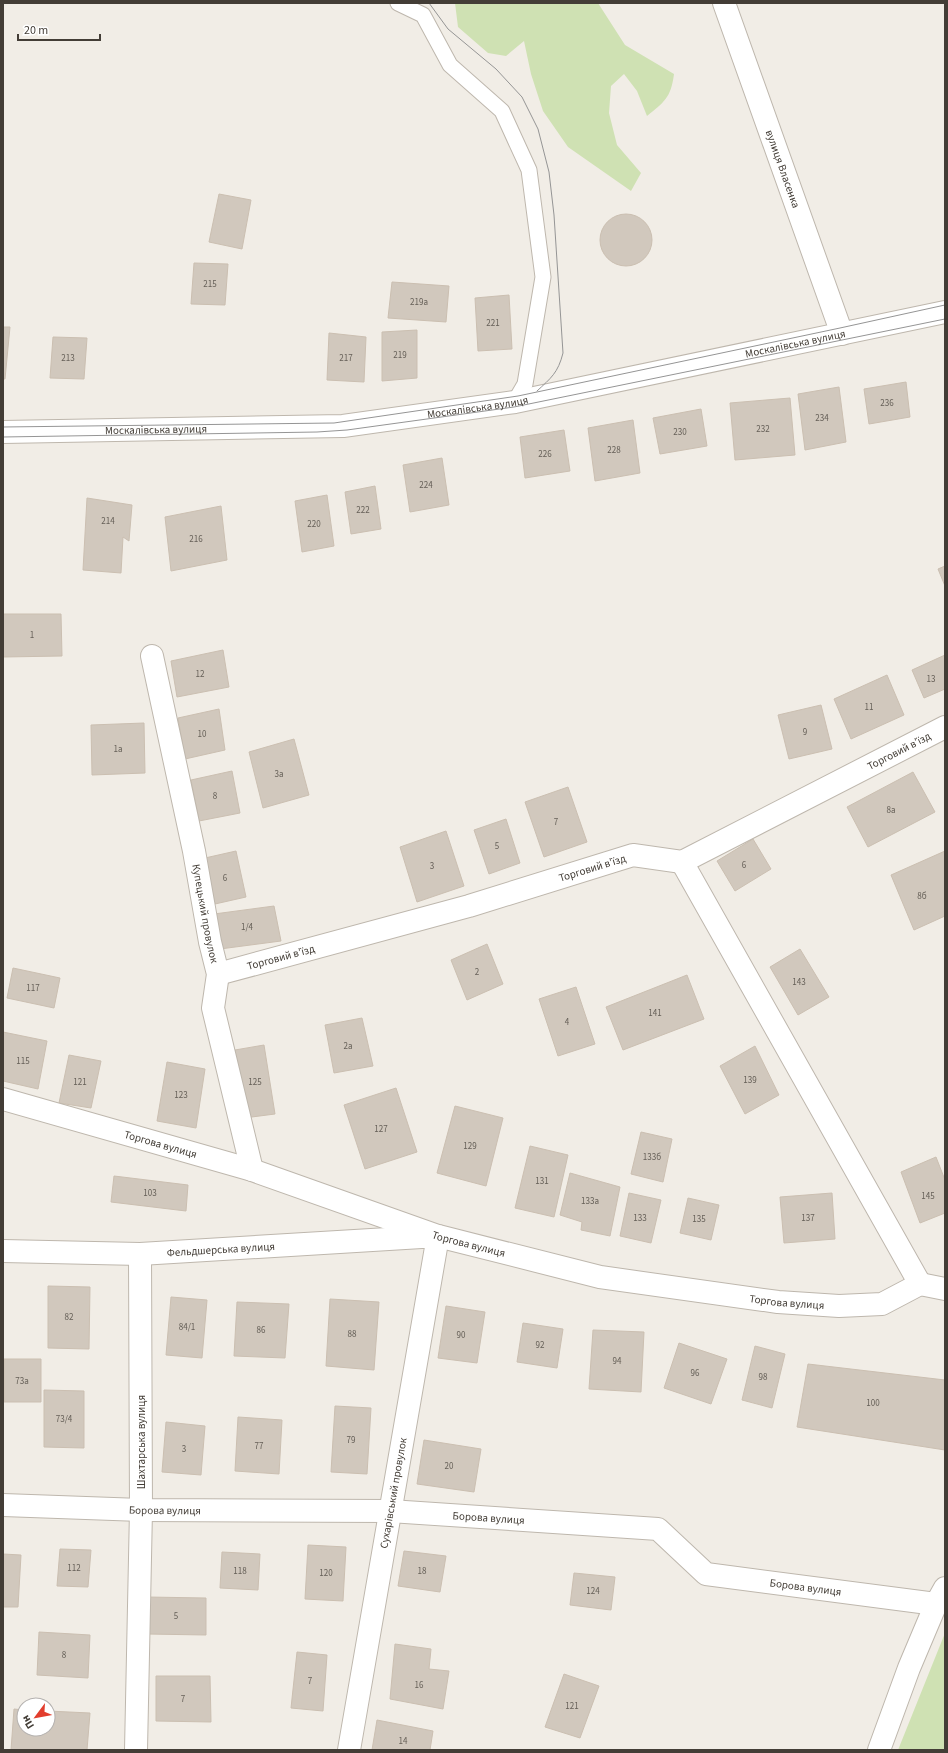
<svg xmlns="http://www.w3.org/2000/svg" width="948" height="1753" viewBox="0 0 948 1753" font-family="'Source Sans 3',sans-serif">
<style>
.green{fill:#cfe1b3}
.building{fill:#d1c8bd;stroke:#cbbfb1}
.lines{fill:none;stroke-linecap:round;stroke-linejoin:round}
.service-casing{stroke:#beb7ad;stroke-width:17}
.minor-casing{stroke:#beb7ad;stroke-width:24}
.tertiary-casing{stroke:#beb7ad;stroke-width:24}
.service{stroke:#fff;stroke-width:15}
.minor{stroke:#fff;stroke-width:22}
.tertiary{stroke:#fff;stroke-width:22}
.tram{stroke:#959595;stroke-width:1}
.labels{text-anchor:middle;stroke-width:3;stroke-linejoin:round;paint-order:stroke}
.number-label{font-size:9px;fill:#666058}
.street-label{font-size:11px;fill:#433d36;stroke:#fff}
</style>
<rect width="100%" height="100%" fill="#f1ede6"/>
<path class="green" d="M 455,3 L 598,3 L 625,45 L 674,74 C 671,98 664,102 647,116 L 637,91 L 624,74 L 611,86 L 609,113 L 617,145 L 641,173 L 631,191 L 568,147 L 543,111 L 531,74 L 524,41 L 506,56 L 488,53 L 458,27 Z
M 945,1633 L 945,1750 L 898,1750 Z"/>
<path class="building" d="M 219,194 L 251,200 L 242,249 L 209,242 Z
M600 240a26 26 0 1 1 52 0a26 26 0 1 1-52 0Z
M 194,263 L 228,264 L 225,305 L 191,304 Z
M 392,282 L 449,286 L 446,322 L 388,318 Z
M 509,295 L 512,349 L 478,351 L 475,298 Z
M 3,327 L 10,327 L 5,379 L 3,379 Z
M 417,330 L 417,378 L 382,381 L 382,332 Z
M 329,333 L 366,337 L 364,382 L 327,380 Z
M 53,337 L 87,338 L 84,379 L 50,378 Z
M 906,382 L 910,417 L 869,424 L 864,389 Z
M 839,387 L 846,442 L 805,450 L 798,394 Z
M 790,398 L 795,455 L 735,460 L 730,403 Z
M 701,409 L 707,446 L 660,454 L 653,418 Z
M 633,420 L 640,473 L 595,481 L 588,428 Z
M 564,430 L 570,471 L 525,478 L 520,437 Z
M 442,458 L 449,505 L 410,512 L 403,465 Z
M 375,486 L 381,529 L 351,534 L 345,492 Z
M 327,495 L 334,546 L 302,552 L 295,501 Z
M 87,498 L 132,505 L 129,541 L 123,537 L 121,573 L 83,570 Z
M 221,506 L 227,560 L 171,571 L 165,517 Z
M 945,566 L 945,586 L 938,569 Z
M 3,614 L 61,614 L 62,656 L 3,657 Z
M 223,650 L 229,687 L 177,697 L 171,661 Z
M 945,655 L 945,689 L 924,698 L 912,670 Z
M 887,675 L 904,715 L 851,739 L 834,699 Z
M 821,705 L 832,749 L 789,759 L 778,715 Z
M 219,709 L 225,750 L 185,759 L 178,718 Z
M 144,723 L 145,773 L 92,775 L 91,725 Z
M 294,739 L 309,795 L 263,808 L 249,752 Z
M 232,771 L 240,813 L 199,821 L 191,780 Z
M 913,772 L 935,812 L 868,847 L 847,807 Z
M 568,787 L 587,842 L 544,857 L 525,802 Z
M 506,819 L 520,863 L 489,874 L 474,830 Z
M 446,831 L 464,886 L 417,902 L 400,847 Z
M 753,839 L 771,869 L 735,891 L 717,861 Z
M 236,851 L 246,897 L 215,904 L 205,858 Z
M 945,851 L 945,916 L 914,930 L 891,875 Z
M 274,906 L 281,941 L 220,949 L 214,914 Z
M 487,944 L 503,984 L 467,1000 L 451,960 Z
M 800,949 L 829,997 L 798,1015 L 770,967 Z
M 13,968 L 60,978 L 54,1008 L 7,998 Z
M 687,975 L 704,1019 L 623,1050 L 606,1007 Z
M 576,987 L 595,1044 L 558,1056 L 539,999 Z
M 362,1018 L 373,1066 L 334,1073 L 325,1025 Z
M 3,1032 L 47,1041 L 38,1089 L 3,1081 Z
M 264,1045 L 275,1114 L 244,1118 L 235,1050 Z
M 755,1046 L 779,1095 L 745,1114 L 720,1066 Z
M 69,1055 L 101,1061 L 91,1108 L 59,1103 Z
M 167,1062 L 205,1069 L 196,1128 L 157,1121 Z
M 396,1088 L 417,1152 L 365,1169 L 344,1105 Z
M 455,1106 L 503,1118 L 486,1186 L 437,1173 Z
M 641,1132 L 672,1139 L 663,1182 L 631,1174 Z
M 530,1146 L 568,1155 L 554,1217 L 515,1208 Z
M 936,1157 L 945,1180 L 945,1213 L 920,1223 L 901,1172 Z
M 570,1173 L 620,1187 L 610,1236 L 581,1230 L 582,1222 L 560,1215 Z
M 114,1176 L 188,1185 L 186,1211 L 111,1202 Z
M 629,1193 L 661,1200 L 651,1243 L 620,1236 Z
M 832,1193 L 835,1239 L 784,1243 L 780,1197 Z
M 688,1198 L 719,1205 L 711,1240 L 680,1233 Z
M 48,1286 L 90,1287 L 89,1349 L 48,1348 Z
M 171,1297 L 207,1300 L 202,1358 L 166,1355 Z
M 330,1299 L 379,1302 L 374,1370 L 326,1366 Z
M 237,1302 L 289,1304 L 285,1358 L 234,1356 Z
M 446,1306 L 485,1312 L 477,1363 L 438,1358 Z
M 523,1323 L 563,1329 L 557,1368 L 517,1362 Z
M 593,1330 L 644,1332 L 641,1392 L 589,1389 Z
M 679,1343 L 727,1359 L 711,1404 L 664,1388 Z
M 755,1346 L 785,1354 L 772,1408 L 742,1400 Z
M 4,1359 L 41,1359 L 41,1402 L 4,1402 Z
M 808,1364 L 945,1380 L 945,1450 L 797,1427 Z
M 44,1390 L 84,1391 L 84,1448 L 44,1447 Z
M 335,1406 L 371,1408 L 367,1474 L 331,1472 Z
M 238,1417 L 282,1420 L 279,1474 L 235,1471 Z
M 166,1422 L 205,1426 L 201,1475 L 162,1472 Z
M 424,1440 L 481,1449 L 474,1492 L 417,1484 Z
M 308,1545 L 346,1547 L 343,1601 L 305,1599 Z
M 60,1549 L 91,1550 L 88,1587 L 57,1586 Z
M 404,1551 L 446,1556 L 440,1592 L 398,1586 Z
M 222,1552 L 260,1554 L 258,1590 L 220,1588 Z
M 3,1554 L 21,1555 L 18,1607 L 3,1607 Z
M 574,1573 L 615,1577 L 611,1610 L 570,1605 Z
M 147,1597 L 206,1598 L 206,1635 L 147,1634 Z
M 39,1632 L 90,1635 L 88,1678 L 37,1675 Z
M 395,1644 L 431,1649 L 429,1669 L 449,1671 L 443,1709 L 390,1699 Z
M 297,1652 L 327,1655 L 323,1711 L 291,1708 Z
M 564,1674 L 599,1686 L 580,1738 L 545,1727 Z
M 156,1676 L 210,1676 L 211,1722 L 156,1721 Z
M 14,1709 L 24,1710 L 24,1729 L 48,1729 L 48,1711 L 90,1713 L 87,1750 L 11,1750 Z
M 377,1720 L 433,1731 L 430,1750 L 372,1750 Z"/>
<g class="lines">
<g class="service-casing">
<path id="service" d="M 398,3 L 423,15 L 450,65 L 502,111 L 529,170 L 543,277 L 525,384 L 518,396 L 520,401"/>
</g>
<g class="minor-casing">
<g id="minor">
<path id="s1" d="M 724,3 L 842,334"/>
<path id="s2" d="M 152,656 L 194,851 L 210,942 L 218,974 L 213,1008 L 252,1170"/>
<path d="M 682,862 L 920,1284"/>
<path id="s3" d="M 218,974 L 469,906 L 633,855 L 682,862 L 945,727"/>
<path id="s4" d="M 3,1099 L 252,1170 L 438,1236 L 600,1277 L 778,1302 L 839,1306 L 882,1304 L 920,1284 L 945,1289"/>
<path id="s5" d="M 3,1251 L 140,1254 L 438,1236 L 349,1750"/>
<path id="s6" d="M 3,1505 L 141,1510 L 390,1511 L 658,1529 L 706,1574 L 936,1604 L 945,1588"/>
<path d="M 136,1750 L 141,1510 L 140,1254"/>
<path d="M 879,1750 L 909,1668 L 936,1604"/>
</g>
</g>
<g class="tertiary-casing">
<g id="tertiary">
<path id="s7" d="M 3,432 L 343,426 L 515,402 L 945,312"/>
</g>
</g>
<use href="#service" class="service"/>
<use href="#minor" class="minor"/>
<use href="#tertiary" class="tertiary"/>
<path class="tram" d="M 429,3 L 448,29 L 496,69 L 522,97 L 538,129 L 549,172 L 554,215 L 563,353 C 558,373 551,378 537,391
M 3,427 L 334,423 L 518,396 L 840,328 L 945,305
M 3,437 L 317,432 L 347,430 L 514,407 L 945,319"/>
</g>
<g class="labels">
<g class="number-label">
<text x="210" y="287">215</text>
<text x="419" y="305">219а</text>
<text x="493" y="326">221</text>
<text x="400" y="358">219</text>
<text x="68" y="361">213</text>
<text x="346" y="361">217</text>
<text x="887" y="406">236</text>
<text x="822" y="421">234</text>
<text x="763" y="432">232</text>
<text x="680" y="435">230</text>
<text x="614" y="453">228</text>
<text x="545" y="457">226</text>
<text x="426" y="488">224</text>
<text x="363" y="513">222</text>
<text x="108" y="524">214</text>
<text x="314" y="527">220</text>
<text x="196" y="542">216</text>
<text x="32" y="638">1</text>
<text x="200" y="677">12</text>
<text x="931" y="682">13</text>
<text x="869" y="710">11</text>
<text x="805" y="735">9</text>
<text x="202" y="737">10</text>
<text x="118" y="752">1а</text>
<text x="279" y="777">3а</text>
<text x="215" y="799">8</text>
<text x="891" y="813">8а</text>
<text x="556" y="825">7</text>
<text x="497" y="849">5</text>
<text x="744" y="868">6</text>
<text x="432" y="869">3</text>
<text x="225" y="881">6</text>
<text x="922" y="899">8б</text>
<text x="247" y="930">1/4</text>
<text x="477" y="975">2</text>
<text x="799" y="985">143</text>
<text x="33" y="991">117</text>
<text x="655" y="1016">141</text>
<text x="567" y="1025">4</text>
<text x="348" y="1049">2а</text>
<text x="23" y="1064">115</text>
<text x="750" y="1083">139</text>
<text x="80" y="1085">121</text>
<text x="255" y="1085">125</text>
<text x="181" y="1098">123</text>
<text x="381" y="1132">127</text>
<text x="470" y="1149">129</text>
<text x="652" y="1160">133б</text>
<text x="542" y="1184">131</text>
<text x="150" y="1196">103</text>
<text x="928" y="1199">145</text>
<text x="590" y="1204">133а</text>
<text x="640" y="1221">133</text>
<text x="808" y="1221">137</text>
<text x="699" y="1222">135</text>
<text x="69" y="1320">82</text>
<text x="187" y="1330">84/1</text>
<text x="261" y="1333">86</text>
<text x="352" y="1337">88</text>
<text x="461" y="1338">90</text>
<text x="540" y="1348">92</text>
<text x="617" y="1364">94</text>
<text x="695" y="1376">96</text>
<text x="763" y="1380">98</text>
<text x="22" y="1384">73а</text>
<text x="873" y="1406">100</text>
<text x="64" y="1422">73/4</text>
<text x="351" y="1443">79</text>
<text x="259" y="1449">77</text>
<text x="184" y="1452">3</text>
<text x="449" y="1469">20</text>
<text x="74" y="1571">112</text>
<text x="240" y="1574">118</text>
<text x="422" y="1574">18</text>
<text x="326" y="1576">120</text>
<text x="593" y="1594">124</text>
<text x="176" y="1619">5</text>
<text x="64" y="1658">8</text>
<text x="310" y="1684">7</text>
<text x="419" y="1688">16</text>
<text x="183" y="1702">7</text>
<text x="572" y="1709">121</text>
<text x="403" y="1744">14</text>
</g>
<g class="street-label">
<text dy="4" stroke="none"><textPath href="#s1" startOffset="176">вулиця Власенка</textPath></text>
<text dy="4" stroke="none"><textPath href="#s7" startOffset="800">Москалівська вулиця</textPath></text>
<text dy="4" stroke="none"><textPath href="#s7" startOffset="476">Москалівська вулиця</textPath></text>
<text dy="4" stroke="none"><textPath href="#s7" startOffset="153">Москалівська вулиця</textPath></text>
<text dy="4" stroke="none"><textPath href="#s3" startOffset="725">Торговий в’їзд</textPath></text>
<text dy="4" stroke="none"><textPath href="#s3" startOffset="389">Торговий в’їзд</textPath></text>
<text dy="4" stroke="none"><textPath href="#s2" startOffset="263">Купецький провулок</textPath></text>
<text dy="4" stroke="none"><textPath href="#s3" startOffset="65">Торговий в’їзд</textPath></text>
<text dy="4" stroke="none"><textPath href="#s4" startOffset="164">Торгова вулиця</textPath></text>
<text dy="4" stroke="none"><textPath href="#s4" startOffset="488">Торгова вулиця</textPath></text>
<text dy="4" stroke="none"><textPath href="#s5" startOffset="218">Фельдшерська вулиця</textPath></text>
<text dy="4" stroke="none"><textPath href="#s4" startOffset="812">Торгова вулиця</textPath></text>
<text transform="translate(141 1442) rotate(-90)" y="4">Шахтарська вулиця</text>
<text transform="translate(393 1493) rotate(-80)" y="4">Сухарівський провулок</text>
<text dy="4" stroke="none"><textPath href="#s6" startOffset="162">Борова вулиця</textPath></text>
<text dy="4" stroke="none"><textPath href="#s6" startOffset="486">Борова вулиця</textPath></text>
<text dy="4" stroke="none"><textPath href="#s6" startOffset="822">Борова вулиця</textPath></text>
</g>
</g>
<rect width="948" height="1753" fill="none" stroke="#433d36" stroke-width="8"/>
<g transform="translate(36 1717) rotate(238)"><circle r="19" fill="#ffffff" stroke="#b4b1af"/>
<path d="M0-3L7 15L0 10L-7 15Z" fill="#e23d2d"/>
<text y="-6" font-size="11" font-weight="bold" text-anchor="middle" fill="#433d36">Пн</text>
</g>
<path d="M18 34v6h82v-6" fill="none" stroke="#433d36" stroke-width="2"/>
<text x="24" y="34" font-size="12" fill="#433d36" stroke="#ffffff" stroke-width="3" paint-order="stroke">20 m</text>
</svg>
